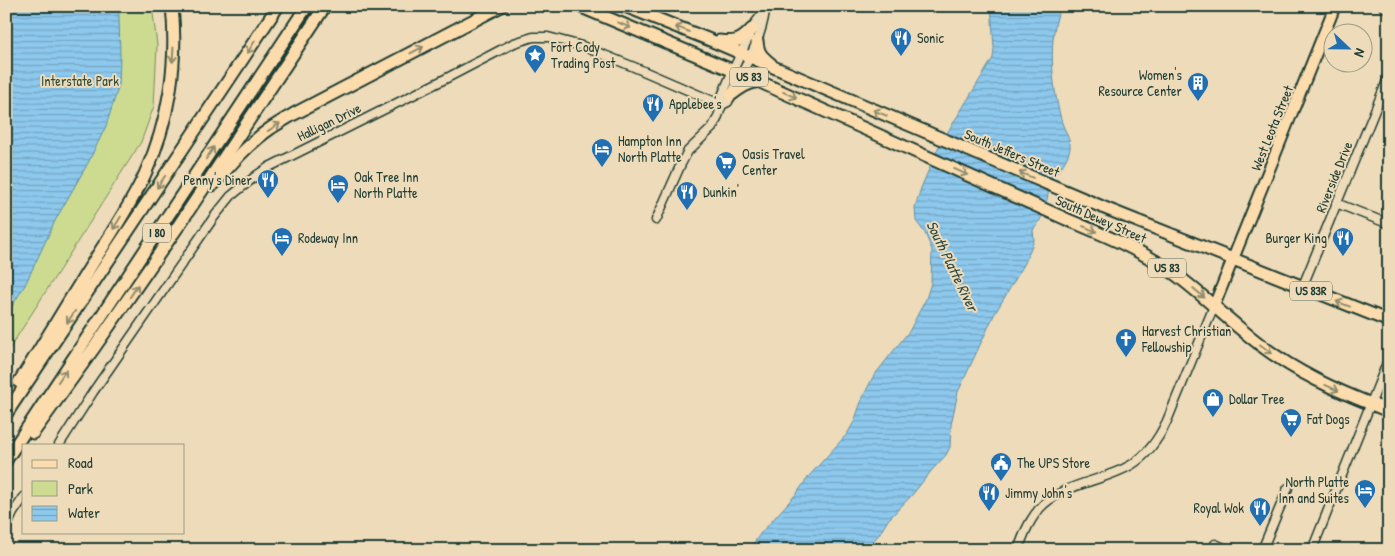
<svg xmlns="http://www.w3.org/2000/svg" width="1395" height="556" viewBox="0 0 1395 556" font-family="'Patrick Hand',sans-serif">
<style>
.green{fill:#ccdb8f;stroke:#768c62}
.water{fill:url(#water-rules);stroke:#6190a3}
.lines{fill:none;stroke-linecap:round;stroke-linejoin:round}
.minor-casing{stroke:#1f3d34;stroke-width:11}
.major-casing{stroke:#1f3d34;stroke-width:14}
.highway-casing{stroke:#1f3d34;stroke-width:15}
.minor{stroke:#eedbb9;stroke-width:8}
.major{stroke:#fcdcac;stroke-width:10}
.highway{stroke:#fcdcac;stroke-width:11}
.oneway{stroke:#8e8c70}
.labels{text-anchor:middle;stroke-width:4;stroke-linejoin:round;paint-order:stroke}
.shield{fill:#eedbb9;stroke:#5d6c5c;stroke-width:1}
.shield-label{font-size:12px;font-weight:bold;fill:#1f3d34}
.poi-label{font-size:14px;fill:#1f3d34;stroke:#eedbb9;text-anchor:start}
.park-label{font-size:14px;fill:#304d3d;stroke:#eedbb9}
.street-label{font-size:14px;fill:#1f3d34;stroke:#eedbb9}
.water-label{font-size:15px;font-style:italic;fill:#2a4b46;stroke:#eedbb9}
</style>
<defs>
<pattern id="water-rules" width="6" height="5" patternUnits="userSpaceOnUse" patternTransform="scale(1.25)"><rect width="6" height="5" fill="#8dc8ed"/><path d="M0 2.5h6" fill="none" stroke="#73a4c1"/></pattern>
</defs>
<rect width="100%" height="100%" fill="#eedbb9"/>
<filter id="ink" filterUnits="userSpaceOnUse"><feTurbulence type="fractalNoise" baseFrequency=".02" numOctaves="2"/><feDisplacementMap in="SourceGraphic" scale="10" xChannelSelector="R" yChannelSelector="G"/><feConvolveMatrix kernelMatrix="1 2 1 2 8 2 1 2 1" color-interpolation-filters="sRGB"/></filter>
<g filter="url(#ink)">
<path class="green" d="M 6,6 L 152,6 L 157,45 L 154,106 L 141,142 L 6,354 Z"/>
<path class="water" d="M 6,6 L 118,6 L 119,16 L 120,56 L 119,85 L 106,126 L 88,163 L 56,219 L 25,285 L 6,316 Z
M 991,6 L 1061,6 C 1047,39 1052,85 1061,119 C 1063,128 1069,136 1070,145 C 1071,152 1064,163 1060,169 C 1057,173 1052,175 1051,181 C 1047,197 1045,218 1033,230 L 1034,240 L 1025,263 L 994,315 L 958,392 L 951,425 L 950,447 L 946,455 L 932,470 L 912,495 L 888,520 L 880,533 L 866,550 L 749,550 L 760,534 L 797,493 L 809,476 L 847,434 L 854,422 L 862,399 L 873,377 L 910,330 L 919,312 L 926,299 L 931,283 L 932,250 L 925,233 L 916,221 L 915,207 L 921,188 L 938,148 L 993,58 L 994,48 Z"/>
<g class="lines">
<g class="minor-casing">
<path id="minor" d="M 722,105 L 721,98 L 733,70 L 756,22 L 765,11
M 722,105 L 728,102 L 731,95 C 744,68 761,41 765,11
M 1336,203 L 1389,224
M 656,220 L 681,164 L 688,151 L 712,128 L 717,119 L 722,105
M 1302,288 L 1389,76
M 59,445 L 93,392 L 214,217 L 231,196 L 257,175 L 269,167 L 445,79 L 514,43 L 533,37 L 548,37 L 582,46 L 634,67 L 722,105
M 6,528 L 13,513 L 24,497
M 1215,544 L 1229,550
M 1018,550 C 1024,533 1031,516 1044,504 C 1069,482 1104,481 1131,465 C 1148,455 1159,438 1167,421 L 1214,306
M 1262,550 L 1288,488
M 1312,550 L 1389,358"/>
</g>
<g class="major-casing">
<path id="major" d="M 1385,6 L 1389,8
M 1214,306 L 1335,6"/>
</g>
<g class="highway-casing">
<path id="highway" d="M 579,6 L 758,81 L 1066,219 C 1104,235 1142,250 1175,274 C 1210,300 1240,332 1276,356 C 1311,380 1350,396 1389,411
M 625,6 L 710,40 L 1107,209 L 1389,321
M 719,41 C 736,43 741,41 752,29
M 757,41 C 758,53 761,56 771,64
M 731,95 C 740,88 747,83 758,81
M 213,185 C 230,165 249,143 271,128 C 279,123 287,118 294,114 L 501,6
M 19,382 C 43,345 65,307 89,269 C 108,238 130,207 145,174 C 169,122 178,63 172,6
M 6,414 L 278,6
M 33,433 L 94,348 L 179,225 L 325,6
M 6,460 L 307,6"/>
</g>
<use href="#minor" class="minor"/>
<use href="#major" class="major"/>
<use href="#highway" class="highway"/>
</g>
<defs><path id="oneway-shaft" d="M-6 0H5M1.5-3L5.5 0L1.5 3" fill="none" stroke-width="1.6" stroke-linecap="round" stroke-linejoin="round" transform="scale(1.25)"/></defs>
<g class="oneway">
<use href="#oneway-shaft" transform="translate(624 25) rotate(23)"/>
<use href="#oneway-shaft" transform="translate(682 29) rotate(-158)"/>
<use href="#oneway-shaft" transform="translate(251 47) rotate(123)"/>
<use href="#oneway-shaft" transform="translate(417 50) rotate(-27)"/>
<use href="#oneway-shaft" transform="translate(173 55) rotate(93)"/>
<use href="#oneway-shaft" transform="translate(790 95) rotate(24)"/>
<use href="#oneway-shaft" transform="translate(880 113) rotate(-157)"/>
<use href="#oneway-shaft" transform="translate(274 127) rotate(-34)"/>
<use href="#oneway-shaft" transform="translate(210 153) rotate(-57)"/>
<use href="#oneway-shaft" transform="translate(961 172) rotate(24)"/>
<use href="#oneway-shaft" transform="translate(1026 175) rotate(-157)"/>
<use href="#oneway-shaft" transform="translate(161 182) rotate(124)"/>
<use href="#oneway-shaft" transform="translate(117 223) rotate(121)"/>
<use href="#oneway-shaft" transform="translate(1090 229) rotate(23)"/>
<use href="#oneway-shaft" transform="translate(134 291) rotate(-56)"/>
<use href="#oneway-shaft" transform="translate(1199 293) rotate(40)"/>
<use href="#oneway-shaft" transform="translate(1343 304) rotate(-159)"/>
<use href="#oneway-shaft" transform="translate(71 317) rotate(124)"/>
<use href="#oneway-shaft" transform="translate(1266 349) rotate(37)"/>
<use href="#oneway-shaft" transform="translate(62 376) rotate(-56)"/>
<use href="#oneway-shaft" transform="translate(1332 388) rotate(24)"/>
</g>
</g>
<defs>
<g id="restaurant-pin" transform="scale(1.125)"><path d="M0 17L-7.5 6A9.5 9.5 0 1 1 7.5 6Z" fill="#1f6fb2" stroke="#eedbb9"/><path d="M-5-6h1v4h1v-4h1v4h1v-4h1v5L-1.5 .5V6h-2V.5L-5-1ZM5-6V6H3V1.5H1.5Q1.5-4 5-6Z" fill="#fff"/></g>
<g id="sight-pin" transform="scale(1.125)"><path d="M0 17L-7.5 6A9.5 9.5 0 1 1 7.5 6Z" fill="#1f6fb2" stroke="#eedbb9"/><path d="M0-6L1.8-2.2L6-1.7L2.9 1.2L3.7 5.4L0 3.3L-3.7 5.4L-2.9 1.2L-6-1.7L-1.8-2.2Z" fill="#fff"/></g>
<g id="building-pin" transform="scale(1.125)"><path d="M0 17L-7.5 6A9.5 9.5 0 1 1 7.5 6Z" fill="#1f6fb2" stroke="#eedbb9"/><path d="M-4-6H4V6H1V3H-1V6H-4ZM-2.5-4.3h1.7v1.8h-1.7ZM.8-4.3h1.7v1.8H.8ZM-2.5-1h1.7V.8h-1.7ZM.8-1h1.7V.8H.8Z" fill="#fff"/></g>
<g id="hotel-pin" transform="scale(1.125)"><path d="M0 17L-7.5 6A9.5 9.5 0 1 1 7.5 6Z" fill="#1f6fb2" stroke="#eedbb9"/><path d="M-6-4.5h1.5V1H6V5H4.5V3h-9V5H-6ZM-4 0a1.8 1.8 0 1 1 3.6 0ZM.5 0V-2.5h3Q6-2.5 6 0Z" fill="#fff"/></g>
<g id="supermarket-pin" transform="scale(1.125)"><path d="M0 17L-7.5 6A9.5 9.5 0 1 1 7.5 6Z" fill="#1f6fb2" stroke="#eedbb9"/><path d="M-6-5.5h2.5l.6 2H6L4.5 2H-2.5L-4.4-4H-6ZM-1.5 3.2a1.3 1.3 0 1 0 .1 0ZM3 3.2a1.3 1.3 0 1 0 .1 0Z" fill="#fff"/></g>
<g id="church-pin" transform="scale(1.125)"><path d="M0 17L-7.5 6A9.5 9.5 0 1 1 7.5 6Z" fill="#1f6fb2" stroke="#eedbb9"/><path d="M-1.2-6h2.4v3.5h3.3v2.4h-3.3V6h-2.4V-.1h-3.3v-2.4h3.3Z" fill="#fff"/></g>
<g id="shop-pin" transform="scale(1.125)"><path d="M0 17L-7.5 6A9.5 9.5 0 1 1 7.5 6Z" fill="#1f6fb2" stroke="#eedbb9"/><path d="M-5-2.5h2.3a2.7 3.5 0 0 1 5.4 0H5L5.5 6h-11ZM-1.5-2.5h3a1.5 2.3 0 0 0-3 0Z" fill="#fff"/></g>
<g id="civic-pin" transform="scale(1.125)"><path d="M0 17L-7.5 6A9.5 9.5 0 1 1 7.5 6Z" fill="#1f6fb2" stroke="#eedbb9"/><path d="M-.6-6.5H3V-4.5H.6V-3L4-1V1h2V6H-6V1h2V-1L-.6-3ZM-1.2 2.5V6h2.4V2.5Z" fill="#fff"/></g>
</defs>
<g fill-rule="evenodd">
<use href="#restaurant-pin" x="901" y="38"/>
<use href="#sight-pin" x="535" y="55"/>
<use href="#building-pin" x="1198" y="83"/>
<use href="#restaurant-pin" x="653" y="104"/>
<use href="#hotel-pin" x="602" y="149"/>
<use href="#supermarket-pin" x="726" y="162"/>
<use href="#restaurant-pin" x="268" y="180"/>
<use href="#hotel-pin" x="338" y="185"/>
<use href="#restaurant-pin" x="687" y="192"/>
<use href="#hotel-pin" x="282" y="238"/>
<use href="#restaurant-pin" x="1343" y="238"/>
<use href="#church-pin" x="1126" y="339"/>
<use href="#shop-pin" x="1213" y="399"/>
<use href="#supermarket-pin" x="1291" y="419"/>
<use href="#civic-pin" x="1001" y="463"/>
<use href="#hotel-pin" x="1365" y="490"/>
<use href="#restaurant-pin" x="989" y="493"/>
<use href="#restaurant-pin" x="1260" y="508"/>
</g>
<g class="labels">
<g class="shield">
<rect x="730" y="67.5" width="38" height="19" rx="4"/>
<rect x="143" y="223.5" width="28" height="19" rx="4"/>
<rect x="1148" y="258.5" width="38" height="19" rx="4"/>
<rect x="1290" y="281.5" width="42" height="19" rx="4"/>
</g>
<g class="shield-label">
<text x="749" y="81">US 83</text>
<text x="157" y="237">I 80</text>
<text x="1167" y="272">US 83</text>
<text x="1311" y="295">US 83R</text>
</g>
<g class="poi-label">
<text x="917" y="43">Sonic</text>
<text x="551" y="52">Fort Cody<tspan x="551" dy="16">Trading Post</tspan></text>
<text x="1182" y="80" text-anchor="end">Women's<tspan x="1182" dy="16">Resource Center</tspan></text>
<text x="669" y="109">Applebee's</text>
<text x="618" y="146">Hampton Inn<tspan x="618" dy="16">North Platte</tspan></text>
<text x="742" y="159">Oasis Travel<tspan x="742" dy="16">Center</tspan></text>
<text x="354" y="182">Oak Tree Inn<tspan x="354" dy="16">North Platte</tspan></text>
<text x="252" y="185" text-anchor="end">Penny's Diner</text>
<text x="703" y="197">Dunkin'</text>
<text x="298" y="243">Rodeway Inn</text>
<text x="1327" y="243" text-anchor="end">Burger King</text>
<text x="1142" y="336">Harvest Christian<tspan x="1142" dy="16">Fellowship</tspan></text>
<text x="1229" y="404">Dollar Tree</text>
<text x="1307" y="424">Fat Dogs</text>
<text x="1017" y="468">The UPS Store</text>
<text x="1349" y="487" text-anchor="end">North Platte<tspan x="1349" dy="16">Inn and Suites</tspan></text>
<text x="1005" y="498">Jimmy John's</text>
<text x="1244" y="513" text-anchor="end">Royal Wok</text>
</g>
<g class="park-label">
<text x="80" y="86">Interstate Park</text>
</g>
<g class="street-label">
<text transform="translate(329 122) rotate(-26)" y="5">Halligan Drive</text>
<text transform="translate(1272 128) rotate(-68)" y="5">West Leota Street</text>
<text transform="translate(1012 153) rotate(23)" y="5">South Jeffers Street</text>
<text transform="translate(1334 177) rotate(-68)" y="5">Riverside Drive</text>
<text transform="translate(1101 219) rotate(24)" y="5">South Dewey Street</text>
</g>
<g class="water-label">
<text transform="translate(952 266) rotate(64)" y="5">South Platte River</text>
</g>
</g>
<rect width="1395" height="556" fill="none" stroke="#eedbb9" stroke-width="25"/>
<rect x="12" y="12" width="1370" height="531" fill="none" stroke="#1f3d34" stroke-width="2" filter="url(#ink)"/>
<rect x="22" y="444" width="162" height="90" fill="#eedbb9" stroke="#9b9c84"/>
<rect x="32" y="460" width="25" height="8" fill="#fcdcac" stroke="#9b9c84"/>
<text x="68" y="468" font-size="15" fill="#1f3d34">Road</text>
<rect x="32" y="481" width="25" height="15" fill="#ccdb8f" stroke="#9b9c84"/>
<text x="68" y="494" font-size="15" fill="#1f3d34">Park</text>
<rect x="32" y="506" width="25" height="15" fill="url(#water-rules)" stroke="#9b9c84"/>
<text x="68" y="518" font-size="15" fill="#1f3d34">Water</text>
<g transform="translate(1348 48) rotate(112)"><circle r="24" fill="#eedbb9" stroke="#9b9c84"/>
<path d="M0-4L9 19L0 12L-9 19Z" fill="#1f6fb2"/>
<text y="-8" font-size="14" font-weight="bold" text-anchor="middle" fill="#1f3d34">N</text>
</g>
</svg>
